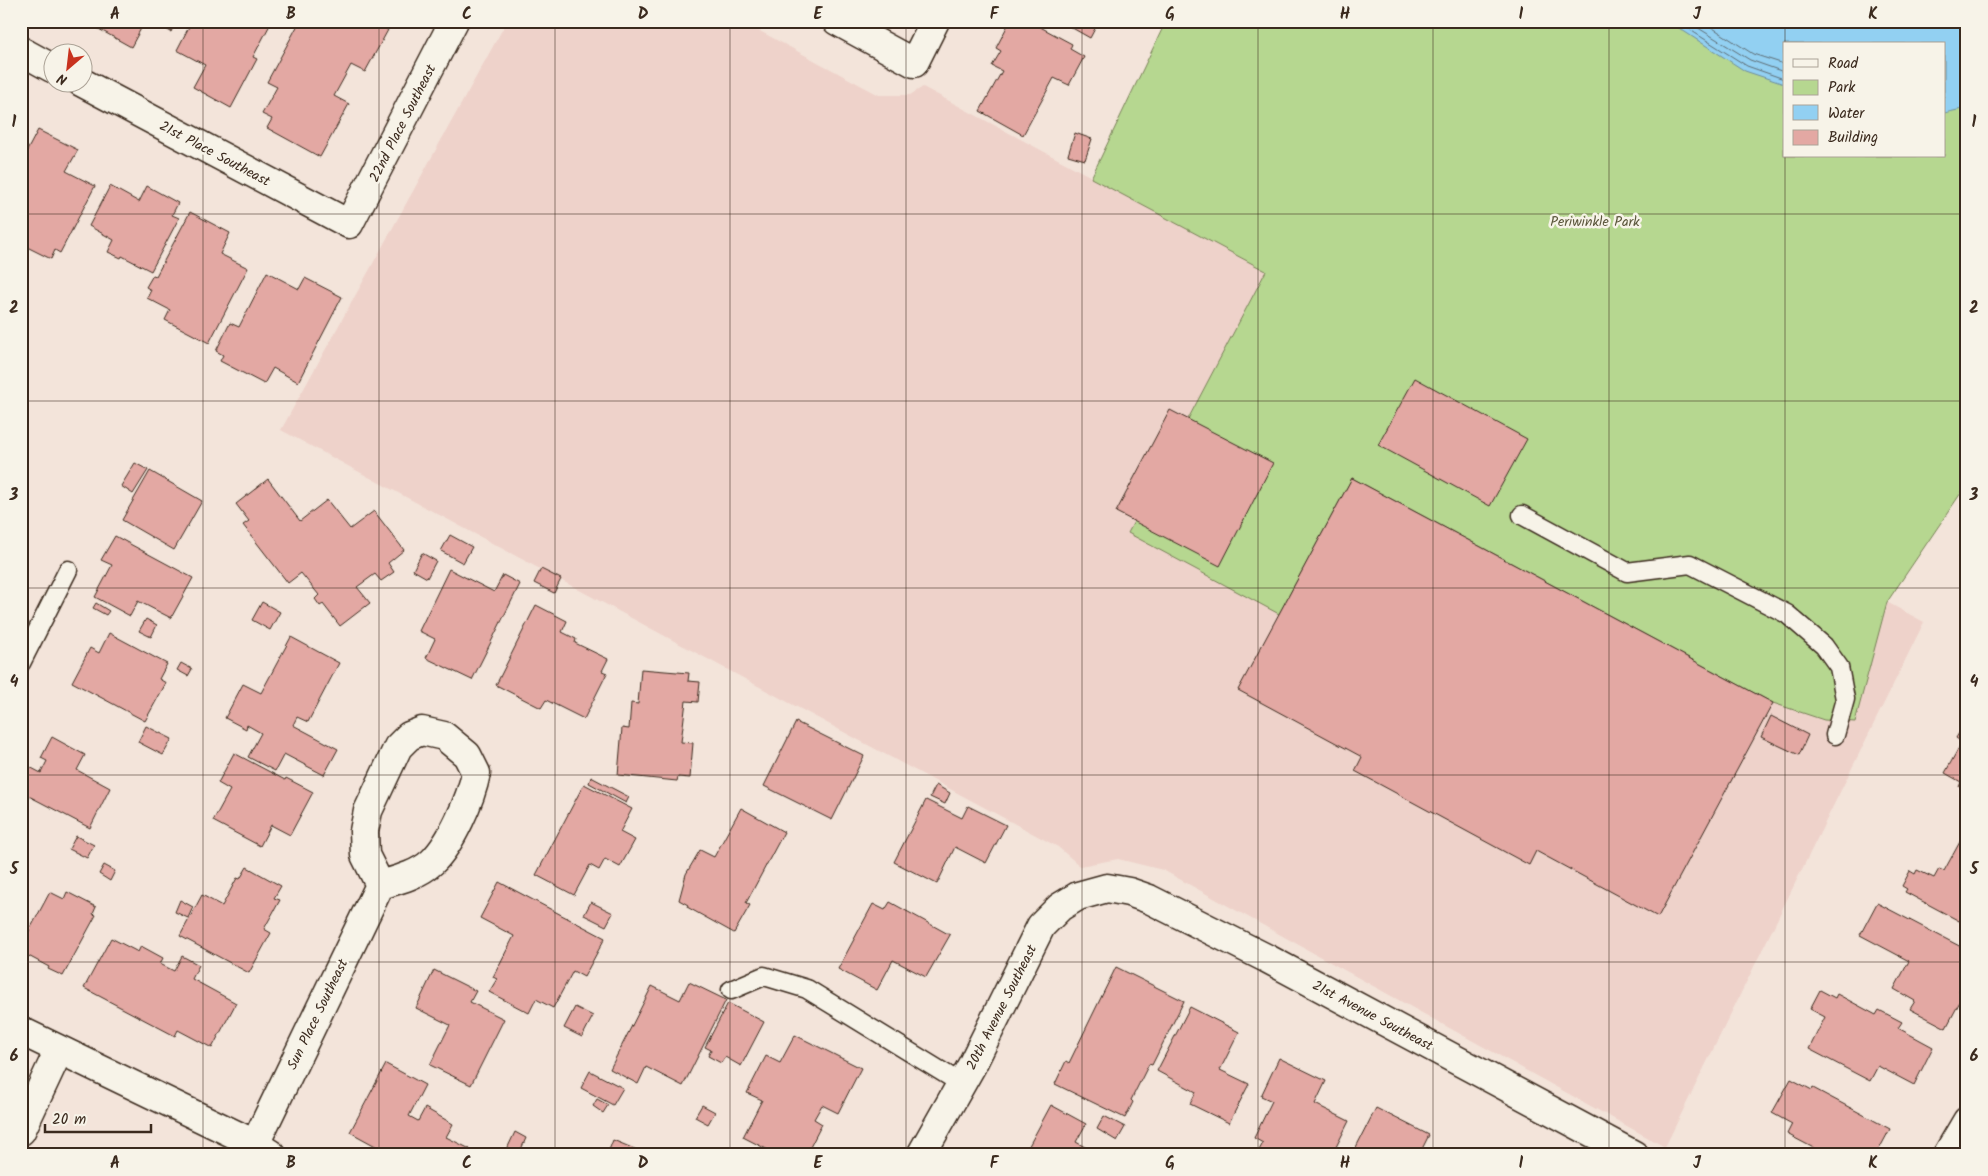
<svg xmlns="http://www.w3.org/2000/svg" width="1988" height="1176" viewBox="0 0 1988 1176" font-family="Kalam,sans-serif">
<style>
.built{fill:#eed2ca}
.green{fill:#b6d790;stroke:#788057;fill-rule:evenodd}
.water{fill:#92d0f2;stroke:#6f8e9d}
.lines{fill:none;stroke-linecap:round;stroke-linejoin:round}
.shore{stroke:#5e6c73;stroke-width:1}
.building{fill:#e3a8a3;stroke:#3b2a1e}
.service-casing{stroke:#3b2a1e;stroke-width:21}
.minor-casing{stroke:#3b2a1e;stroke-width:31}
.service{stroke:#f7f3e8;stroke-width:18}
.minor{stroke:#f7f3e8;stroke-width:28}
.grid{fill:none;stroke:#3b2a1e;stroke-width:1;stroke-opacity:0.55}
.labels{text-anchor:middle;stroke-width:5;stroke-linejoin:round;paint-order:stroke}
.street-label{font-size:14px;fill:#3b2a1e;stroke:#f7f3e8}
.park-label{font-size:14px;fill:#5a553a;stroke:#f7f3e8}
.neatline{fill:none;stroke:#3b2a1e;stroke-width:2}
.grid-label{font-size:16px;text-anchor:middle;font-weight:bold;fill:#3b2a1e}
</style>
<rect width="100%" height="100%" fill="#f3e4da"/>
<filter id="ink" filterUnits="userSpaceOnUse"><feTurbulence type="fractalNoise" baseFrequency=".02" numOctaves="2"/><feDisplacementMap in="SourceGraphic" scale="10" xChannelSelector="R" yChannelSelector="G"/><feConvolveMatrix kernelMatrix="1 2 1 2 8 2 1 2 1" color-interpolation-filters="sRGB"/></filter>
<g filter="url(#ink)">
<path class="built" d="M 507,21 L 741,21 L 879,95 L 910,95 L 923,87 L 1924,622 L 1665,1147 L 1163,870 L 1118,859 L 1080,866 L 1058,847 L 281,430 Z"/>
<path class="green" d="M 1166,21 L 1967,21 L 1967,491 L 1963,490 L 1887,602 L 1855,722 L 1824,720 L 1773,703 L 1352,478 L 1279,614 L 1128,533 L 1266,271 L 1091,178 ZM 1784,44 L 1944,44 L 1944,156 L 1784,156 Z"/>
<path class="water" d="M 1668,21 L 1967,21 L 1967,108 L 1944,113 L 1944,44 L 1784,44 L 1784,84 L 1745,71 Z"/>
<g class="lines">
<path class="shore" d="M 1676,21 L 1747,66 L 1784,79
M 1687,21 L 1750,60 L 1784,72
M 1702,21 L 1753,54 L 1784,64"/>
</g>
<path class="building" d="M 101,21 L 145,21 L 131,47 L 97,28 Z
M 152,21 L 176,21 L 171,32 Z
M 192,21 L 272,21 L 253,57 L 257,59 L 231,108 L 193,87 L 205,65 L 177,50 Z
M 300,21 L 310,25 L 312,21 L 371,21 L 388,30 L 365,72 L 351,65 L 334,96 L 349,104 L 320,157 L 267,128 L 272,119 L 262,114 L 277,87 L 267,82 Z
M 1010,21 L 1029,21 L 1072,44 L 1070,49 L 1084,57 L 1069,85 L 1054,78 L 1023,135 L 980,111 L 1002,71 L 992,66 L 1001,51 L 996,48 Z
M 1060,21 L 1099,21 L 1090,38 Z
M 38,130 L 78,150 L 66,171 L 95,186 L 60,253 L 55,250 L 51,259 L 21,244 L 21,162 Z
M 1075,133 L 1092,139 L 1085,160 L 1068,155 Z
M 110,186 L 139,202 L 147,186 L 178,203 L 172,215 L 179,218 L 151,271 L 122,256 L 121,258 L 108,252 L 114,240 L 89,226 Z
M 190,212 L 230,233 L 220,254 L 248,268 L 209,343 L 165,320 L 170,310 L 147,298 L 151,290 L 146,287 L 153,275 L 156,276 Z
M 267,272 L 299,289 L 305,278 L 342,297 L 298,382 L 273,368 L 264,384 L 220,361 L 223,355 L 216,351 L 230,323 L 239,327 Z
M 1415,378 L 1527,439 L 1490,506 L 1378,445 Z
M 1170,410 L 1273,463 L 1220,566 L 1116,512 Z
M 135,463 L 148,470 L 133,494 L 121,486 Z
M 150,471 L 202,501 L 174,550 L 122,520 Z
M 1352,478 L 1773,703 L 1658,917 L 1536,851 L 1529,865 L 1355,771 L 1362,757 L 1238,690 Z
M 268,479 L 300,521 L 327,500 L 350,529 L 374,511 L 404,550 L 388,563 L 394,572 L 381,581 L 375,574 L 357,587 L 370,603 L 340,626 L 323,604 L 320,606 L 315,599 L 319,595 L 301,573 L 288,583 L 243,525 L 249,521 L 236,504 Z
M 450,535 L 472,547 L 463,563 L 441,551 Z
M 115,536 L 193,578 L 171,618 L 138,601 L 130,616 L 95,597 L 112,565 L 101,560 Z
M 422,553 L 436,561 L 427,578 L 413,570 Z
M 449,569 L 494,592 L 503,575 L 520,584 L 472,680 L 426,658 L 435,639 L 419,631 Z
M 541,569 L 561,579 L 554,593 L 534,583 Z
M 262,602 L 280,612 L 270,630 L 252,620 Z
M 96,603 L 109,611 L 106,615 L 93,608 Z
M 536,605 L 567,621 L 562,632 L 576,639 L 575,643 L 608,659 L 602,671 L 607,673 L 584,719 L 546,700 L 541,708 L 496,685 Z
M 146,619 L 157,625 L 151,637 L 139,631 Z
M 109,633 L 167,664 L 159,679 L 166,683 L 145,721 L 72,682 L 90,648 L 99,653 Z
M 291,637 L 339,663 L 308,722 L 297,717 L 293,725 L 338,749 L 324,775 L 284,754 L 275,771 L 248,757 L 261,733 L 247,725 L 246,729 L 225,718 L 243,684 L 261,693 Z
M 181,663 L 192,669 L 188,676 L 177,670 Z
M 641,669 L 689,673 L 688,681 L 700,682 L 698,702 L 686,701 L 681,742 L 693,743 L 690,778 L 678,777 L 677,781 L 618,775 L 622,728 L 629,729 L 631,703 L 638,704 Z
M 1771,716 L 1808,735 L 1799,755 L 1761,737 Z
M 1967,720 L 1967,791 L 1959,787 L 1961,782 L 1945,773 L 1962,742 L 1956,738 Z
M 796,722 L 864,756 L 832,820 L 764,786 Z
M 146,726 L 172,739 L 163,755 L 138,742 Z
M 52,737 L 85,755 L 77,770 L 110,788 L 90,828 L 21,792 L 21,769 L 24,764 L 41,773 L 47,761 L 41,758 Z
M 234,753 L 285,780 L 286,778 L 313,792 L 290,835 L 271,825 L 260,846 L 213,821 L 230,790 L 218,783 Z
M 591,777 L 629,797 L 626,803 L 589,783 Z
M 584,784 L 632,809 L 620,832 L 635,840 L 620,867 L 605,859 L 599,870 L 590,865 L 574,895 L 536,875 Z
M 936,785 L 950,793 L 945,804 L 930,797 Z
M 926,800 L 962,818 L 968,806 L 1006,825 L 986,863 L 955,847 L 937,884 L 894,862 Z
M 741,808 L 784,832 L 746,903 L 750,905 L 734,933 L 687,907 L 688,905 L 679,900 L 686,874 L 700,850 L 714,857 Z
M 1967,829 L 1967,915 L 1963,923 L 1905,892 L 1907,889 L 1902,886 L 1910,871 L 1915,874 L 1917,870 L 1934,878 L 1939,869 L 1944,871 Z
M 76,836 L 94,845 L 87,858 L 69,849 Z
M 104,865 L 115,871 L 110,881 L 99,874 Z
M 247,867 L 281,886 L 274,898 L 280,900 L 264,929 L 271,933 L 249,973 L 180,936 L 202,895 L 222,906 L 237,878 L 240,879 Z
M 499,882 L 605,938 L 584,977 L 573,971 L 553,1008 L 536,999 L 529,1013 L 489,992 L 497,979 L 493,977 L 514,936 L 480,918 Z
M 50,892 L 64,899 L 67,892 L 96,907 L 93,914 L 96,915 L 63,976 L 48,969 L 49,967 L 21,952 L 21,946 Z
M 180,900 L 193,907 L 188,918 L 175,912 Z
M 591,902 L 613,913 L 606,926 L 584,915 Z
M 890,902 L 950,935 L 926,977 L 893,960 L 877,990 L 838,969 L 873,904 L 885,910 Z
M 1877,903 L 1967,950 L 1967,967 L 1962,975 L 1966,977 L 1959,991 L 1964,994 L 1946,1028 L 1910,1009 L 1915,1001 L 1894,989 L 1909,961 L 1860,935 Z
M 111,938 L 138,952 L 141,946 L 163,958 L 160,964 L 174,971 L 182,956 L 199,965 L 192,979 L 236,1003 L 212,1048 L 178,1030 L 175,1036 L 84,988 Z
M 1116,967 L 1184,1001 L 1152,1065 L 1149,1064 L 1131,1100 L 1133,1102 L 1125,1118 L 1055,1084 L 1066,1061 L 1069,1063 Z
M 434,970 L 476,991 L 470,1002 L 504,1019 L 471,1085 L 430,1065 L 450,1025 L 416,1008 Z
M 689,982 L 726,1000 L 683,1086 L 646,1067 L 638,1084 L 610,1069 L 652,986 L 680,1000 Z
M 1820,990 L 1835,998 L 1837,994 L 1876,1015 L 1879,1010 L 1902,1022 L 1898,1028 L 1933,1047 L 1914,1085 L 1878,1066 L 1870,1081 L 1809,1049 L 1825,1017 L 1810,1009 Z
M 728,1003 L 764,1022 L 741,1066 L 725,1057 L 721,1063 L 708,1056 L 711,1050 L 705,1047 Z
M 575,1007 L 593,1016 L 582,1037 L 564,1028 Z
M 1190,1007 L 1239,1032 L 1220,1070 L 1249,1084 L 1229,1123 L 1190,1104 L 1196,1092 L 1157,1071 Z
M 795,1035 L 861,1068 L 838,1113 L 822,1105 L 814,1119 L 822,1124 L 806,1155 L 791,1155 L 781,1150 L 778,1155 L 743,1137 L 762,1100 L 747,1093 L 766,1056 L 780,1063 Z
M 1279,1058 L 1326,1081 L 1315,1104 L 1349,1121 L 1332,1155 L 1289,1155 L 1283,1152 L 1281,1155 L 1257,1154 L 1263,1143 L 1254,1138 L 1272,1101 L 1261,1096 Z
M 386,1064 L 425,1085 L 409,1116 L 418,1121 L 425,1108 L 453,1124 L 446,1137 L 470,1149 L 467,1155 L 392,1155 L 350,1132 Z
M 590,1071 L 623,1088 L 613,1105 L 581,1088 Z
M 1791,1079 L 1812,1090 L 1813,1088 L 1890,1129 L 1876,1155 L 1854,1155 L 1839,1147 L 1835,1155 L 1827,1155 L 1787,1134 L 1792,1124 L 1772,1113 Z
M 597,1099 L 608,1105 L 603,1113 L 593,1106 Z
M 702,1105 L 715,1112 L 708,1124 L 695,1117 Z
M 1051,1105 L 1086,1124 L 1076,1142 L 1099,1155 L 1024,1155 Z
M 1376,1108 L 1429,1135 L 1419,1155 L 1352,1155 Z
M 1104,1116 L 1125,1127 L 1117,1141 L 1097,1129 Z
M 515,1132 L 526,1138 L 519,1154 L 507,1149 Z
M 613,1140 L 649,1155 L 607,1155 Z"/>
<g class="lines">
<g class="service-casing">
<path id="service" d="M 1522,515 L 1627,572 L 1690,564 L 1787,614 L 1824,646 L 1839,667 L 1845,699 L 1835,735
M 21,663 L 68,570
M 731,990 L 764,976 L 807,989 L 962,1084"/>
</g>
<g class="minor-casing">
<path id="minor" d="M 837,21 L 914,63 L 935,21
M 21,51 L 52,68
M 81,82 L 349,224 L 454,21
M 21,1031 L 255,1144 L 272,1155
M 21,1131 L 59,1050
M 255,1144 L 380,885 C 397,880 418,875 432,862 C 451,844 471,799 476,773 L 467,755 L 444,736 L 422,731 L 409,736 L 398,747 L 368,811 L 364,831 L 365,855 L 380,885
M 921,1155 L 972,1065 L 1041,926 L 1060,907 L 1078,896 L 1107,888 L 1129,892 L 1149,899 L 1266,958 L 1634,1155
M 1947,1155 L 1967,1121"/>
</g>
<use href="#service" class="service"/>
<use href="#minor" class="minor"/>
</g>
</g>
<path class="grid" d="M 203,21 L 203,1155M 379,21 L 379,1155M 555,21 L 555,1155M 730,21 L 730,1155M 906,21 L 906,1155M 1082,21 L 1082,1155M 1258,21 L 1258,1155M 1433,21 L 1433,1155M 1609,21 L 1609,1155M 1785,21 L 1785,44M 1785,156 L 1785,1155M 21,214 L 1967,214M 21,401 L 1967,401M 21,588 L 1967,588M 21,775 L 1967,775M 21,962 L 1967,962"/>
<g class="labels">
<g class="street-label">
<text transform="translate(402 123) rotate(-63)" y="5">22nd Place Southeast</text>
<text transform="translate(215 153) rotate(28)" y="5">21st Place Southeast</text>
<text transform="translate(1001 1007) rotate(-63)" y="5">20th Avenue Southeast</text>
<text transform="translate(317 1014) rotate(-64)" y="5">Sun Place Southeast</text>
<text transform="translate(1373 1015) rotate(28)" y="5">21st Avenue Southeast</text>
</g>
<g class="park-label">
<text x="1595" y="226">Periwinkle Park</text>
</g>
</g>
<rect width="1988" height="1176" fill="none" stroke="#f7f3e8" stroke-width="55"/>
<rect x="1783" y="42" width="162" height="115" fill="#f7f3e8" stroke="#aca397"/>
<rect x="1793" y="59" width="25" height="8" fill="#f7f3e8" stroke="#aca397"/>
<text x="1828" y="68" font-size="15" fill="#3b2a1e">Road</text>
<rect x="1793" y="80" width="25" height="15" fill="#b6d790" stroke="#aca397"/>
<text x="1828" y="92" font-size="15" fill="#3b2a1e">Park</text>
<rect x="1793" y="105" width="25" height="15" fill="#92d0f2" stroke="#aca397"/>
<text x="1828" y="118" font-size="15" fill="#3b2a1e">Water</text>
<rect x="1793" y="130" width="25" height="15" fill="#e3a8a3" stroke="#aca397"/>
<text x="1828" y="142" font-size="15" fill="#3b2a1e">Building</text>
<g transform="translate(68 68) rotate(208)"><circle r="24" fill="#f7f3e8" stroke="#aca397"/>
<path d="M0-4L9 19L0 12L-9 19Z" fill="#c8321e"/>
<text y="-8" font-size="14" font-weight="bold" text-anchor="middle" fill="#3b2a1e">N</text>
</g>
<path d="M45 1124v8h106v-8" fill="none" stroke="#3b2a1e" stroke-width="2.5"/>
<text x="52" y="1124" font-size="15" fill="#3b2a1e" stroke="#f7f3e8" stroke-width="4" paint-order="stroke">20 m</text>
<rect x="28" y="28" width="1932" height="1120" class="neatline"/>
<g class="grid-label">
<text x="115" y="19">A</text>
<text x="291" y="19">B</text>
<text x="467" y="19">C</text>
<text x="643" y="19">D</text>
<text x="818" y="19">E</text>
<text x="994" y="19">F</text>
<text x="1170" y="19">G</text>
<text x="1345" y="19">H</text>
<text x="1521" y="19">I</text>
<text x="1697" y="19">J</text>
<text x="1873" y="19">K</text>
<text x="14" y="127">1</text>
<text x="1974" y="127">1</text>
<text x="14" y="313">2</text>
<text x="1974" y="313">2</text>
<text x="14" y="500">3</text>
<text x="1974" y="500">3</text>
<text x="14" y="687">4</text>
<text x="1974" y="687">4</text>
<text x="14" y="874">5</text>
<text x="1974" y="874">5</text>
<text x="14" y="1061">6</text>
<text x="1974" y="1061">6</text>
<text x="115" y="1168">A</text>
<text x="291" y="1168">B</text>
<text x="467" y="1168">C</text>
<text x="643" y="1168">D</text>
<text x="818" y="1168">E</text>
<text x="994" y="1168">F</text>
<text x="1170" y="1168">G</text>
<text x="1345" y="1168">H</text>
<text x="1521" y="1168">I</text>
<text x="1697" y="1168">J</text>
<text x="1873" y="1168">K</text>
</g>
</svg>
